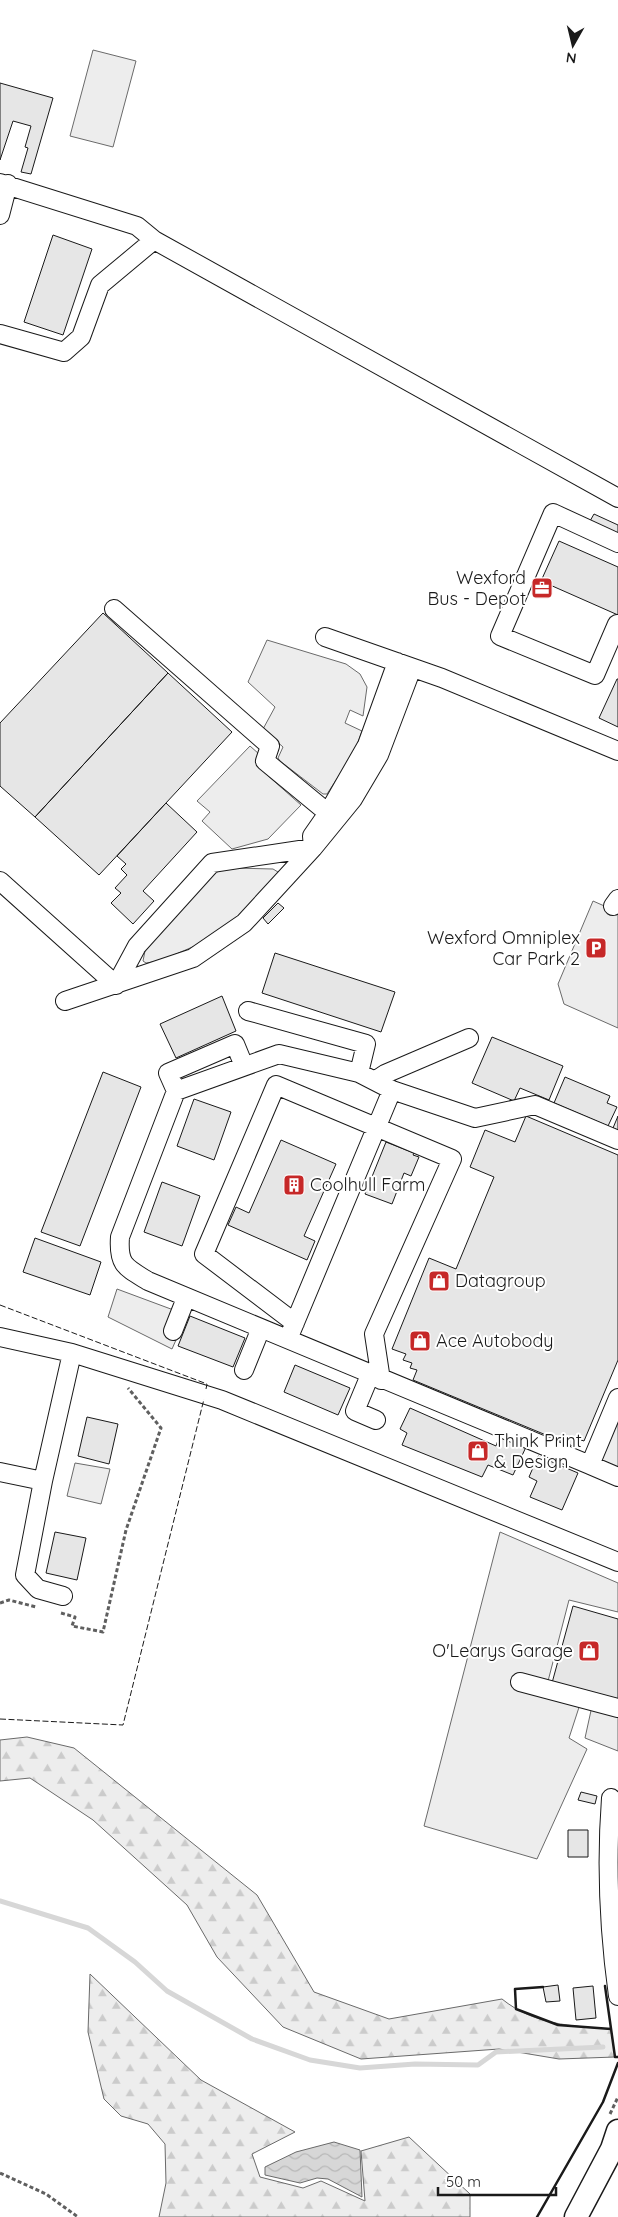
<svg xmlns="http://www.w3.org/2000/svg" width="618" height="2217" viewBox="0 0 618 2217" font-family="Quicksand,sans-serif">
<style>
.built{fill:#ededed;stroke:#6a6a6a}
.forest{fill:url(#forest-firs);stroke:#6a6a6a}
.water{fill:url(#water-waves);stroke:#6a6a6a}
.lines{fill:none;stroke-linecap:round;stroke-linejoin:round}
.stream{stroke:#d7d7d7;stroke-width:5}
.building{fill:#e6e6e6;stroke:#1a1a1a}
.minor-casing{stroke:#1a1a1a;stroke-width:20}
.major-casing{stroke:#1a1a1a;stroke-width:25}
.path{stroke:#5f5f5f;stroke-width:3;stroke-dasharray:4 2.5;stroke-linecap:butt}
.minor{stroke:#fff;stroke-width:18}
.major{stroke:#fff;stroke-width:22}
.fence{stroke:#1a1a1a;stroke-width:1;stroke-dasharray:6 2.5;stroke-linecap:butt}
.wall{stroke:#1a1a1a;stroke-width:2.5}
.labels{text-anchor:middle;stroke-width:4;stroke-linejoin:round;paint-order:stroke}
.poi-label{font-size:18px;fill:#1a1a1a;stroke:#fff;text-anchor:start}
</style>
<defs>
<pattern id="forest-firs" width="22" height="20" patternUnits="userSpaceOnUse" patternTransform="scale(1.25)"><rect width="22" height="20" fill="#ededed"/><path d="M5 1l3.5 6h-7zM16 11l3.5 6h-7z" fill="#cbcbcb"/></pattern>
<pattern id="water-waves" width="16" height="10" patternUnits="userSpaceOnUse" patternTransform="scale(1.25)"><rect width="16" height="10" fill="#d7d7d7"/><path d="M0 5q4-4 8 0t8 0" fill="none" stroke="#b8b8b8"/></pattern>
</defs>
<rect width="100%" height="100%" fill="#fff"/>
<path class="built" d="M 93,50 L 136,61 L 113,147 L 70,136 Z
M 267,640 L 346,664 L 360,674 L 367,687 L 363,716 L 350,710 L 345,723 L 362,731 L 355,751 L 327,794 L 323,794 L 280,761 L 278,758 L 283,747 L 263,729 L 275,707 L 248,682 Z
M 250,746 L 259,754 L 266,774 L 301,805 L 268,839 L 232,849 L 202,821 L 210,812 L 197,801 Z
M 234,868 L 273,869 L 278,872 L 278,878 L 233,923 L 204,942 L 160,961 L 146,963 L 143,961 L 145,951 L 206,878 L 221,870 Z
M 593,901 L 618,912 L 618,1028 L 564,1004 L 558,984 Z
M 117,1289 L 187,1315 L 172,1349 L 108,1317 Z
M 618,1408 L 618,1470 L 597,1461 Z
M 75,1463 L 110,1469 L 101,1504 L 67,1496 Z
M 500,1532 L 618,1583 L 618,1612 L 569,1600 L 547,1685 L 583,1695 L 569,1738 L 587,1749 L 537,1859 L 424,1826 Z
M 592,1706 L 618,1710 L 618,1751 L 585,1738 Z"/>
<path class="forest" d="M 27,1737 L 74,1748 L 257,1895 L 314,1992 L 389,2019 L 502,1999 C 534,2025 571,2026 611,2029 L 615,2057 L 559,2059 L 499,2049 L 361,2059 L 283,2027 L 217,1957 L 187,1905 L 93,1820 L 30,1778 L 0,1781 L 0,1740 Z
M 90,1974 L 201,2080 L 295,2132 L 252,2154 L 260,2177 L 303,2188 L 321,2181 L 365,2201 L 361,2151 L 409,2137 L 470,2194 L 470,2217 L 159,2217 L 166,2183 L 165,2144 L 148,2124 L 121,2116 L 104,2099 L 88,2032 Z"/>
<path class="water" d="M 334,2142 L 360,2150 L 362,2197 L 328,2179 L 317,2178 L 300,2183 L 265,2175 L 265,2167 L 296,2152 Z"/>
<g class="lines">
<path class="stream" d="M 0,1901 L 88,1928 L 135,1962 L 167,1991 L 252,2039 L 310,2060 L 360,2068 L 415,2064 L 478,2065 L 496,2052 L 603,2047"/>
</g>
<path class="building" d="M 0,83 L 53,98 L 31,174 L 21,172 L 28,148 L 25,147 L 31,126 L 13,121 L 0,160 Z
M 53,235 L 92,249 L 63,335 L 24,322 Z
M 594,514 L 618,525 L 618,534 L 590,521 Z
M 559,541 L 618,567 L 618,615 L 541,581 Z
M 103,613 L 168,673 L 35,817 L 0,786 L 0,723 Z
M 168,673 L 232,732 L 99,875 L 35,817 Z
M 617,679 L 618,679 L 618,727 L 599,718 Z
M 166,803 L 197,832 L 143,891 L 154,901 L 133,924 L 111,903 L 121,893 L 115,888 L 127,875 L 121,869 L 126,864 L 117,856 Z
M 278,903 L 284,908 L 268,924 L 263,918 Z
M 275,953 L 395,992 L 381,1032 L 262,993 Z
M 222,996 L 236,1031 L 176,1058 L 160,1024 Z
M 492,1037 L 563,1066 L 549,1100 L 520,1088 L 514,1101 L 472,1083 Z
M 103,1072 L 141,1087 L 80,1246 L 41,1232 Z
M 565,1077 L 610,1096 L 607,1103 L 617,1107 L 608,1126 L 554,1103 Z
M 194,1099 L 231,1112 L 214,1160 L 177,1146 Z
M 526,1116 L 618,1155 L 618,1360 L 584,1441 L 578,1439 L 575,1447 L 413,1380 L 417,1370 L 410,1368 L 412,1363 L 403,1360 L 406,1354 L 392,1349 L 429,1258 L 456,1269 L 494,1177 L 470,1167 L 485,1130 L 515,1142 Z
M 618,1116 L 618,1130 L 613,1128 Z
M 281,1140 L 336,1164 L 304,1236 L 315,1241 L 307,1260 L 228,1225 L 236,1207 L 249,1213 Z
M 386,1142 L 414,1153 L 413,1155 L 419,1157 L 411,1176 L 404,1173 L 392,1204 L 365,1194 Z
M 162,1182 L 200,1196 L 182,1246 L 144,1232 Z
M 35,1238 L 101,1262 L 90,1295 L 23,1272 Z
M 190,1316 L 245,1338 L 233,1367 L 178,1346 Z
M 295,1365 L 350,1388 L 338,1415 L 284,1392 Z
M 410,1408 L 496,1446 L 499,1437 L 526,1447 L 513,1475 L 488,1465 L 482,1477 L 402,1445 L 407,1433 L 400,1429 Z
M 87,1417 L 118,1424 L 109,1464 L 78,1456 Z
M 538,1456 L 578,1473 L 562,1510 L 530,1497 L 537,1481 L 529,1477 Z
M 55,1532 L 86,1538 L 77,1580 L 46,1573 Z
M 573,1606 L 618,1619 L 618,1702 L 552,1683 Z
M 581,1792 L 597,1796 L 595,1804 L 578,1800 Z
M 568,1830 L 588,1830 L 588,1857 L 568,1857 Z
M 558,1985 L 560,2001 L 546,2002 L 543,1987 Z
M 593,1986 L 596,2018 L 576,2020 L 573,1988 Z"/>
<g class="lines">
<g class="minor-casing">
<path id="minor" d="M 0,183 L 137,226 L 154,240 L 618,498
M 0,215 L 8,184
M 0,334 L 64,352 L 81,337 L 100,285 L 154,240
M 114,609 L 270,746 L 265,761 L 328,813
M 617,624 L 595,675 L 500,636 L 553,513 L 618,543
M 325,637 L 442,678 L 618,751
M 0,881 L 116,985
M 613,906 L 618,899
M 116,985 L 137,946 L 212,863 L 313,848 L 312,836 L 328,813 L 367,745 L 397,662
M 65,1001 L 193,958 L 244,923 L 313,848 L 353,799 L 379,755 L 412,668
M 248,1011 L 366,1044 L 359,1073
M 376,1080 L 385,1074 L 469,1038
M 176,1091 L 168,1073 L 235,1044 L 244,1066
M 295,1323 L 204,1254 L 276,1085 L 452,1159 L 374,1334 L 381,1380
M 173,1331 L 186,1298
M 291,1332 L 392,1090
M 0,1337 L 72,1353
M 244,1370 L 261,1328
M 370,1375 L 355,1411 L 376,1420
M 618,1398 L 590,1465 L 618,1477
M 590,1465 L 148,1281 C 125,1267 118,1265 120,1237 L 176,1091 L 279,1054 L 359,1073 L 392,1090 L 475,1118 L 535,1105 L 618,1140
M 0,1472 L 43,1481 L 72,1353 L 222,1400 L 618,1562
M 43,1481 L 25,1575 L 38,1589 L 63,1596
M 520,1682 L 618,1708
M 611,1798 C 606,1864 609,1931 618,1996"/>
</g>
<g class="major-casing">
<path id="major" d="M 576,2217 L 612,2149 L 618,2131"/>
</g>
<path class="path" d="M 0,1603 L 9,1600 L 36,1607
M 61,1613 L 75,1617 L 72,1626 L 103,1632 L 126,1530 L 161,1428 L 128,1388
M 610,2114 L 618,2097
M 0,2173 L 46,2194 L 78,2217"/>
<use href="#minor" class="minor"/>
<use href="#major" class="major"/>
<path class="fence" d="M 0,1305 L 207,1384 L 206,1389
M 0,1719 L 123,1725 L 204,1399"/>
<path class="wall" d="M 605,1986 L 615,2057 L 618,2057
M 543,1987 L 515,1989 L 516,2009 L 558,2025 L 611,2029
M 537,2217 L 603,2102 L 618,2063"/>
</g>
<defs>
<g id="office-square" transform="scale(1.125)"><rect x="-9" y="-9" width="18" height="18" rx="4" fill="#c62828" stroke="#fff"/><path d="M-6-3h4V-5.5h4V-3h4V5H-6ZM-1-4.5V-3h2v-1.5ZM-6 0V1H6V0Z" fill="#fff"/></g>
<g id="parking-square" transform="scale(1.125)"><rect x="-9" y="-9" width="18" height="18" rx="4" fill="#c62828" stroke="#fff"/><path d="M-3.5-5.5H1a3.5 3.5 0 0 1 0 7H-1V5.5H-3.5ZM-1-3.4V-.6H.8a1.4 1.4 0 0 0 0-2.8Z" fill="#fff"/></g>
<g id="building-square" transform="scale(1.125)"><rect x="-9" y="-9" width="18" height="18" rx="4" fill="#c62828" stroke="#fff"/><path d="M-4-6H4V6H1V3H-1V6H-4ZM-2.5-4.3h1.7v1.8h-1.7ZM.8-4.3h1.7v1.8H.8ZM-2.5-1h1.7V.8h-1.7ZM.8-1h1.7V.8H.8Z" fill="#fff"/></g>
<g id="shop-square" transform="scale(1.125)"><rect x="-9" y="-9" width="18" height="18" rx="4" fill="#c62828" stroke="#fff"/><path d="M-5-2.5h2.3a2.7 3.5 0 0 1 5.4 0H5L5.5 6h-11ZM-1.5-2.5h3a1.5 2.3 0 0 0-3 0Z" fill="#fff"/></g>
</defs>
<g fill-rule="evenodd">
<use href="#office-square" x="542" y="588"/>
<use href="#parking-square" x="596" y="948"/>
<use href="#building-square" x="294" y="1185"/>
<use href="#shop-square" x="439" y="1281"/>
<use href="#shop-square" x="420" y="1341"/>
<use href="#shop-square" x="478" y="1451"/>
<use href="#shop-square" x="589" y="1651"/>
</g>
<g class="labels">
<g class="poi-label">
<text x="526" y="584" text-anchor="end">Wexford<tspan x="526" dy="21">Bus - Depot</tspan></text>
<text x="580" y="944" text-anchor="end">Wexford Omniplex<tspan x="580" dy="21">Car Park 2</tspan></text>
<text x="310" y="1191">Coolhull Farm</text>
<text x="455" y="1287">Datagroup</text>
<text x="436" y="1347">Ace Autobody</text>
<text x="494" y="1447">Think Print<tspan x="494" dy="21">&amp; Design</tspan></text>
<text x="573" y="1657" text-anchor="end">O'Learys Garage</text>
</g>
</g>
<g transform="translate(573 45) rotate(188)" stroke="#ffffff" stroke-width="4" paint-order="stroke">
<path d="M0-4L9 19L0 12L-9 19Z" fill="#1a1a1a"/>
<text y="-8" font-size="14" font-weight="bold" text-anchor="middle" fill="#1a1a1a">N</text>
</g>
<path d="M438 2187v8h118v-8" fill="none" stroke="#1a1a1a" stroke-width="2.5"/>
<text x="446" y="2187" font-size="15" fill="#1a1a1a" stroke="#ffffff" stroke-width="4" paint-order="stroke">50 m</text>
</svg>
